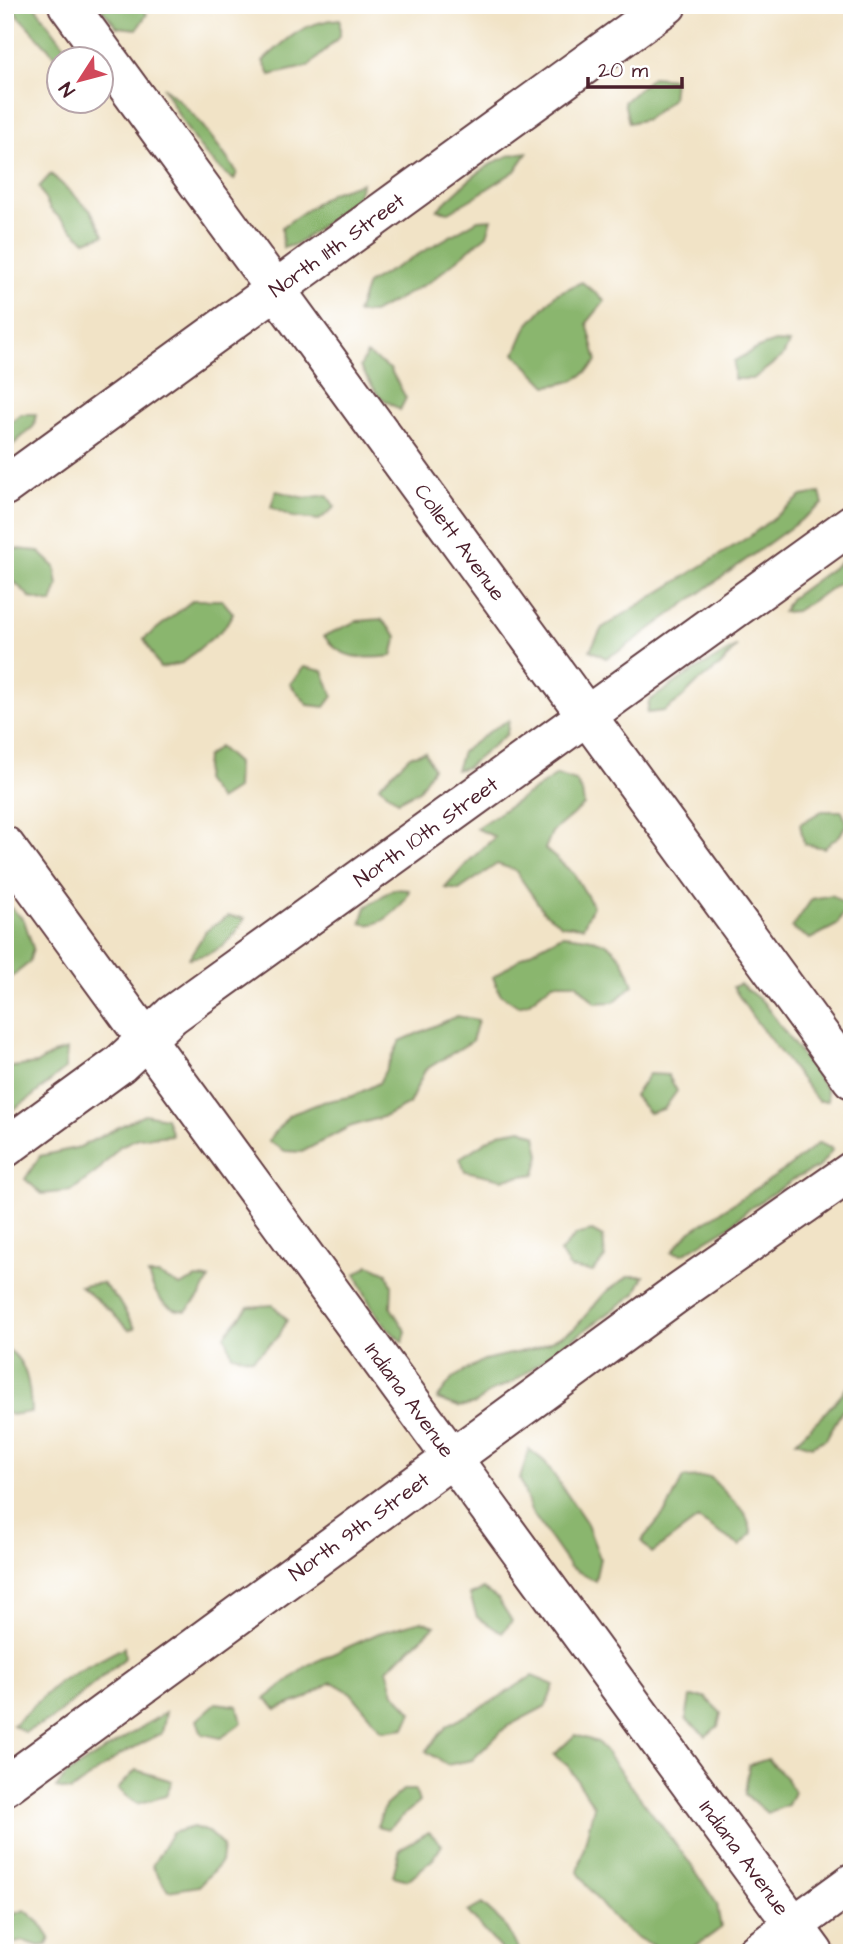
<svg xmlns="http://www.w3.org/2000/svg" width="857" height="1958" viewBox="0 0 857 1958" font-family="'Architects Daughter',sans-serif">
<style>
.forest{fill:#8ab66e;stroke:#6a6a4c;stroke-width:2}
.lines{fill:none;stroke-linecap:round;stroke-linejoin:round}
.minor-casing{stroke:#633c42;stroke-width:42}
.minor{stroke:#fff;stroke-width:38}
.labels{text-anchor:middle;stroke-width:5;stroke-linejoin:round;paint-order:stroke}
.street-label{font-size:21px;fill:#4a1f2b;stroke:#fff}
</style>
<rect width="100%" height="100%" fill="#fff"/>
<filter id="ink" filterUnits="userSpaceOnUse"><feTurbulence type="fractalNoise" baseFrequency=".0143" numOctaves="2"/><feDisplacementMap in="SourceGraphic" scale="14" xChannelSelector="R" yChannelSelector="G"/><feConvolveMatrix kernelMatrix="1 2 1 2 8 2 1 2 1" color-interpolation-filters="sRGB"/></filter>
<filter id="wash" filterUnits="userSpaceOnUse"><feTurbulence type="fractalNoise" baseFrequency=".00686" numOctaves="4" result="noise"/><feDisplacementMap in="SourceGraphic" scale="28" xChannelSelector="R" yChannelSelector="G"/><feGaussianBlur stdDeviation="1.57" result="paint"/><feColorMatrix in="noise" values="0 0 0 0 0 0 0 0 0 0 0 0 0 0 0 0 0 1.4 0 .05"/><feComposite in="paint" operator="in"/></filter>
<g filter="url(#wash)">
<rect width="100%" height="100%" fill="#f1e3c6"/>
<path class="forest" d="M 8,5 L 34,5 L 70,53 L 71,59 L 59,60 Z
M 98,5 L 140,5 L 147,14 L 137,29 L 117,27 Z
M 340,19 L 340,36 L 309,66 L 270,75 L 263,61 C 289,37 304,22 340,19 Z
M 652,77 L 674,79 L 672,99 L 647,119 L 629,123 L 624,102 Z
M 163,87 C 193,109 215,142 237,172 L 234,180 C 199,156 183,123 163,87 Z
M 528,152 L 515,171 L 473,198 L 449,212 L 437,210 C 462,186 492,154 528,152 Z
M 51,174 L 91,211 L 104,235 L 85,241 L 50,209 L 39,187 Z
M 362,183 L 356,200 L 297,244 L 283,248 L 282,227 L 331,193 Z
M 492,219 L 487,235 L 431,281 L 373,313 L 357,313 L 367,284 L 478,220 Z
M 582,282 L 605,301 L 587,323 L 597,361 C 581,380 571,383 547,386 L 515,354 L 527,326 L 556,294 Z
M 775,342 L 789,343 L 783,356 L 753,379 L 734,379 L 734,361 L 758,348 Z
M 367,354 L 390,369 L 406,398 L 400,410 L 379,396 L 360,367 Z
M 21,414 L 36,414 L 34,426 L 5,452 L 5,426 Z
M 276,491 L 305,498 L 327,495 L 335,507 L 319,520 L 292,517 L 271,507 Z
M 820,493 L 823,504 L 624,648 L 606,658 L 590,650 L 602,628 L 750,536 L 802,496 Z
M 6,548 L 38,551 L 55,567 L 58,586 L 52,603 L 31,598 L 5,573 Z
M 852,554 L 852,575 L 796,611 L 783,612 L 790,599 Z
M 193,600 L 222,600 L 233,613 L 224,628 L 182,663 L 160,668 L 144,639 Z
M 381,619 L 397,636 L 392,656 C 364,659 342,661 324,636 L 357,621 Z
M 737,646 L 721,665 L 697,683 L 681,699 L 664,711 L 647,713 L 649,701 L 684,677 Z
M 304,667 L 323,671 L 333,696 L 325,707 L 308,705 L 290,684 Z
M 509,720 L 507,734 L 467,767 L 456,770 L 462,752 L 493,729 Z
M 219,747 L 237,763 L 236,789 L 219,800 L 204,780 L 206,757 Z
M 425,752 L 433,768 L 419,790 L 398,801 L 379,786 L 410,756 Z
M 557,775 L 576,781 L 582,792 L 584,805 L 552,832 L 545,849 L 574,874 L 593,906 L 583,927 L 562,925 L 544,912 L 515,870 L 497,864 L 459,890 L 445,888 L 468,862 L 495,837 L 476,828 Z
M 822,811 L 842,811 L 847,823 L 840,835 L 824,848 L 804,844 L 800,824 Z
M 393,889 L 409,890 C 407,902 386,923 372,924 C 368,925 364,924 361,923 L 366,907 Z
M 832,895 L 847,906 L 837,925 L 810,939 L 792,928 L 812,899 Z
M 11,908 L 24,920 L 33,948 L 29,963 L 5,982 L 5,911 Z
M 228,916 L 245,918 C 231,943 216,955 189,958 L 206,931 Z
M 562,935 C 605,939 619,942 633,985 L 614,1002 L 595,1003 L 576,983 L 553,983 L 528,1003 L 518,1006 L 500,994 L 493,977 L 528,953 Z
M 740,984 L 763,1002 L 826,1089 L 828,1101 L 818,1101 L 752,1016 L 733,987 Z
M 457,1016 L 478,1020 L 472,1041 L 425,1070 L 409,1104 L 386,1116 L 349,1127 L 302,1152 L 285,1151 L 268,1141 L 289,1115 L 323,1102 L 353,1096 L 379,1083 L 400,1041 Z
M 67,1050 L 65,1069 L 29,1099 L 5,1115 L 5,1068 L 36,1064 L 53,1054 Z
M 649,1074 L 668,1075 L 677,1091 L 664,1109 L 649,1113 L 634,1096 Z
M 144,1114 L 166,1118 L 172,1135 L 138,1138 L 120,1146 L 98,1171 L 71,1191 L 42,1194 L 25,1179 L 40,1156 L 80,1147 Z
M 522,1129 L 536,1136 L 540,1155 L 535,1174 L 502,1179 L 465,1171 L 460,1158 L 499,1133 Z
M 819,1143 L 833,1149 L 819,1167 L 794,1179 L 746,1211 L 730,1226 L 683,1254 L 672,1252 L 688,1233 L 786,1169 Z
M 592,1231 L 603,1237 L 605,1258 L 593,1272 L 570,1268 L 560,1252 L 576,1235 Z
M 369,1265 L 387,1273 L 392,1286 L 391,1308 L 406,1332 L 403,1342 C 377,1322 369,1303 356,1274 Z
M 148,1275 L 159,1275 L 180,1286 L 196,1278 L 209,1279 L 201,1295 L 186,1311 C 163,1310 156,1296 148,1275 Z
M 629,1276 L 644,1276 L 635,1294 L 513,1382 L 490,1392 L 476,1404 L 459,1407 L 437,1399 L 453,1378 L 484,1360 L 537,1348 L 574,1329 L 605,1293 Z
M 102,1283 L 118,1300 L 135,1328 L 129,1330 L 110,1311 L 80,1286 Z
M 273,1305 L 287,1320 L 279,1336 L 253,1359 L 232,1355 L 225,1335 L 248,1307 Z
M 5,1348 C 28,1360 30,1388 31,1412 L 11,1415 L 5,1411 Z
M 852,1382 L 852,1406 L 842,1411 L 826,1439 L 812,1446 L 796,1441 L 823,1415 Z
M 529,1449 L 545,1462 L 586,1522 L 600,1558 L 595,1581 L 570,1567 L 531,1511 L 520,1479 Z
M 710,1477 L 745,1513 L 752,1533 L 740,1546 L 698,1519 L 652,1553 L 641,1541 L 667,1510 L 683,1478 Z
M 483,1589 L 498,1599 L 512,1621 L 502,1633 L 477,1617 L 470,1595 Z
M 421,1621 L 435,1626 L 387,1669 L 394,1693 L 412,1712 L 405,1728 L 382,1731 L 351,1693 L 332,1682 L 306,1698 L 277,1709 L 265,1699 L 308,1665 L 379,1633 Z
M 124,1647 L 125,1658 L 49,1721 L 25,1732 L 13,1725 L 60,1681 Z
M 532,1676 L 554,1685 L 546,1706 L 506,1727 L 472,1760 L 447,1765 L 426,1751 L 447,1726 L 501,1696 Z
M 690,1697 L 705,1697 L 721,1713 L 718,1726 L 706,1736 L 686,1719 Z
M 216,1703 L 238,1706 L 242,1723 L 221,1738 L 202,1734 L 197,1720 Z
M 166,1712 L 162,1733 L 120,1755 L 71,1791 L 56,1788 L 67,1774 Z
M 575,1735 L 598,1742 L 689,1862 L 717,1904 L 721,1928 C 711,1935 700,1944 689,1949 C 639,1958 600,1907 578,1872 L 594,1806 L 568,1766 L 554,1755 Z
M 768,1759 L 787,1779 L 794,1792 L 788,1805 L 767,1813 L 745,1794 L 749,1765 Z
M 136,1770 L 172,1781 L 166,1796 L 137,1804 L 118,1789 Z
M 403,1790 L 415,1790 L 419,1802 L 388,1829 L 377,1826 L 385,1806 Z
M 193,1827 L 208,1832 L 223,1846 L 221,1862 L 199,1886 L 168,1891 L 152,1866 L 172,1833 Z
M 429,1832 L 442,1845 L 433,1859 L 408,1880 L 393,1876 L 400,1849 Z
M 482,1904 L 503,1923 L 521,1953 L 504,1953 L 468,1912 Z
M 25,1910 L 40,1923 L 50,1938 L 47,1945 L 40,1946 L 23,1941 L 7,1945 L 5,1917 Z"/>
</g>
<g filter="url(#ink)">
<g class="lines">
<g class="minor-casing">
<g id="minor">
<path id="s1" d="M 68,5 L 852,1079"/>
<path id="s2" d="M 5,486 L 667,5"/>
<path id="s3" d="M 5,846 L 814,1953"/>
<path id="s4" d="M 5,1148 L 120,1064 L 172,1015 L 852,524"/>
<path id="s5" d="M 5,1786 L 676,1294 L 852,1171"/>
<path d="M 756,1953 L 852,1883"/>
</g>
</g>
<use href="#minor" class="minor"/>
</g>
</g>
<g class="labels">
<g class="street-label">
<text dy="7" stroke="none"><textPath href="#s2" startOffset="410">North 11th Street</textPath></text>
<text dy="7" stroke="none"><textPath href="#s1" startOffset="665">Collett Avenue</textPath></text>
<text dy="7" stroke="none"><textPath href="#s4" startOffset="527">North 10th Street</textPath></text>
<text dy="7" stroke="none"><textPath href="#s3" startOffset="686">Indiana Avenue</textPath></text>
<text dy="7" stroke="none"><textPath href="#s5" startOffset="439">North 9th Street</textPath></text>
<text dy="7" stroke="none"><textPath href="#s3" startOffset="1253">Indiana Avenue</textPath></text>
</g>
</g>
<rect width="857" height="1958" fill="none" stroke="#fff" stroke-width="28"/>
<g transform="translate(80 80) rotate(234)"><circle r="33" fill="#ffffff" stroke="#b7a5aa" stroke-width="2"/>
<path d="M0-5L12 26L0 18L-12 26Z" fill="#d1495b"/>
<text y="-10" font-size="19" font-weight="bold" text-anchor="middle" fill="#4a1f2b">N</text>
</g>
<path d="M588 77v10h94v-10" fill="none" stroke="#4a1f2b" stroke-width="3.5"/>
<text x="598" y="77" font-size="21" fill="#4a1f2b" stroke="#ffffff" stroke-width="5" paint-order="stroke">20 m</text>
</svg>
